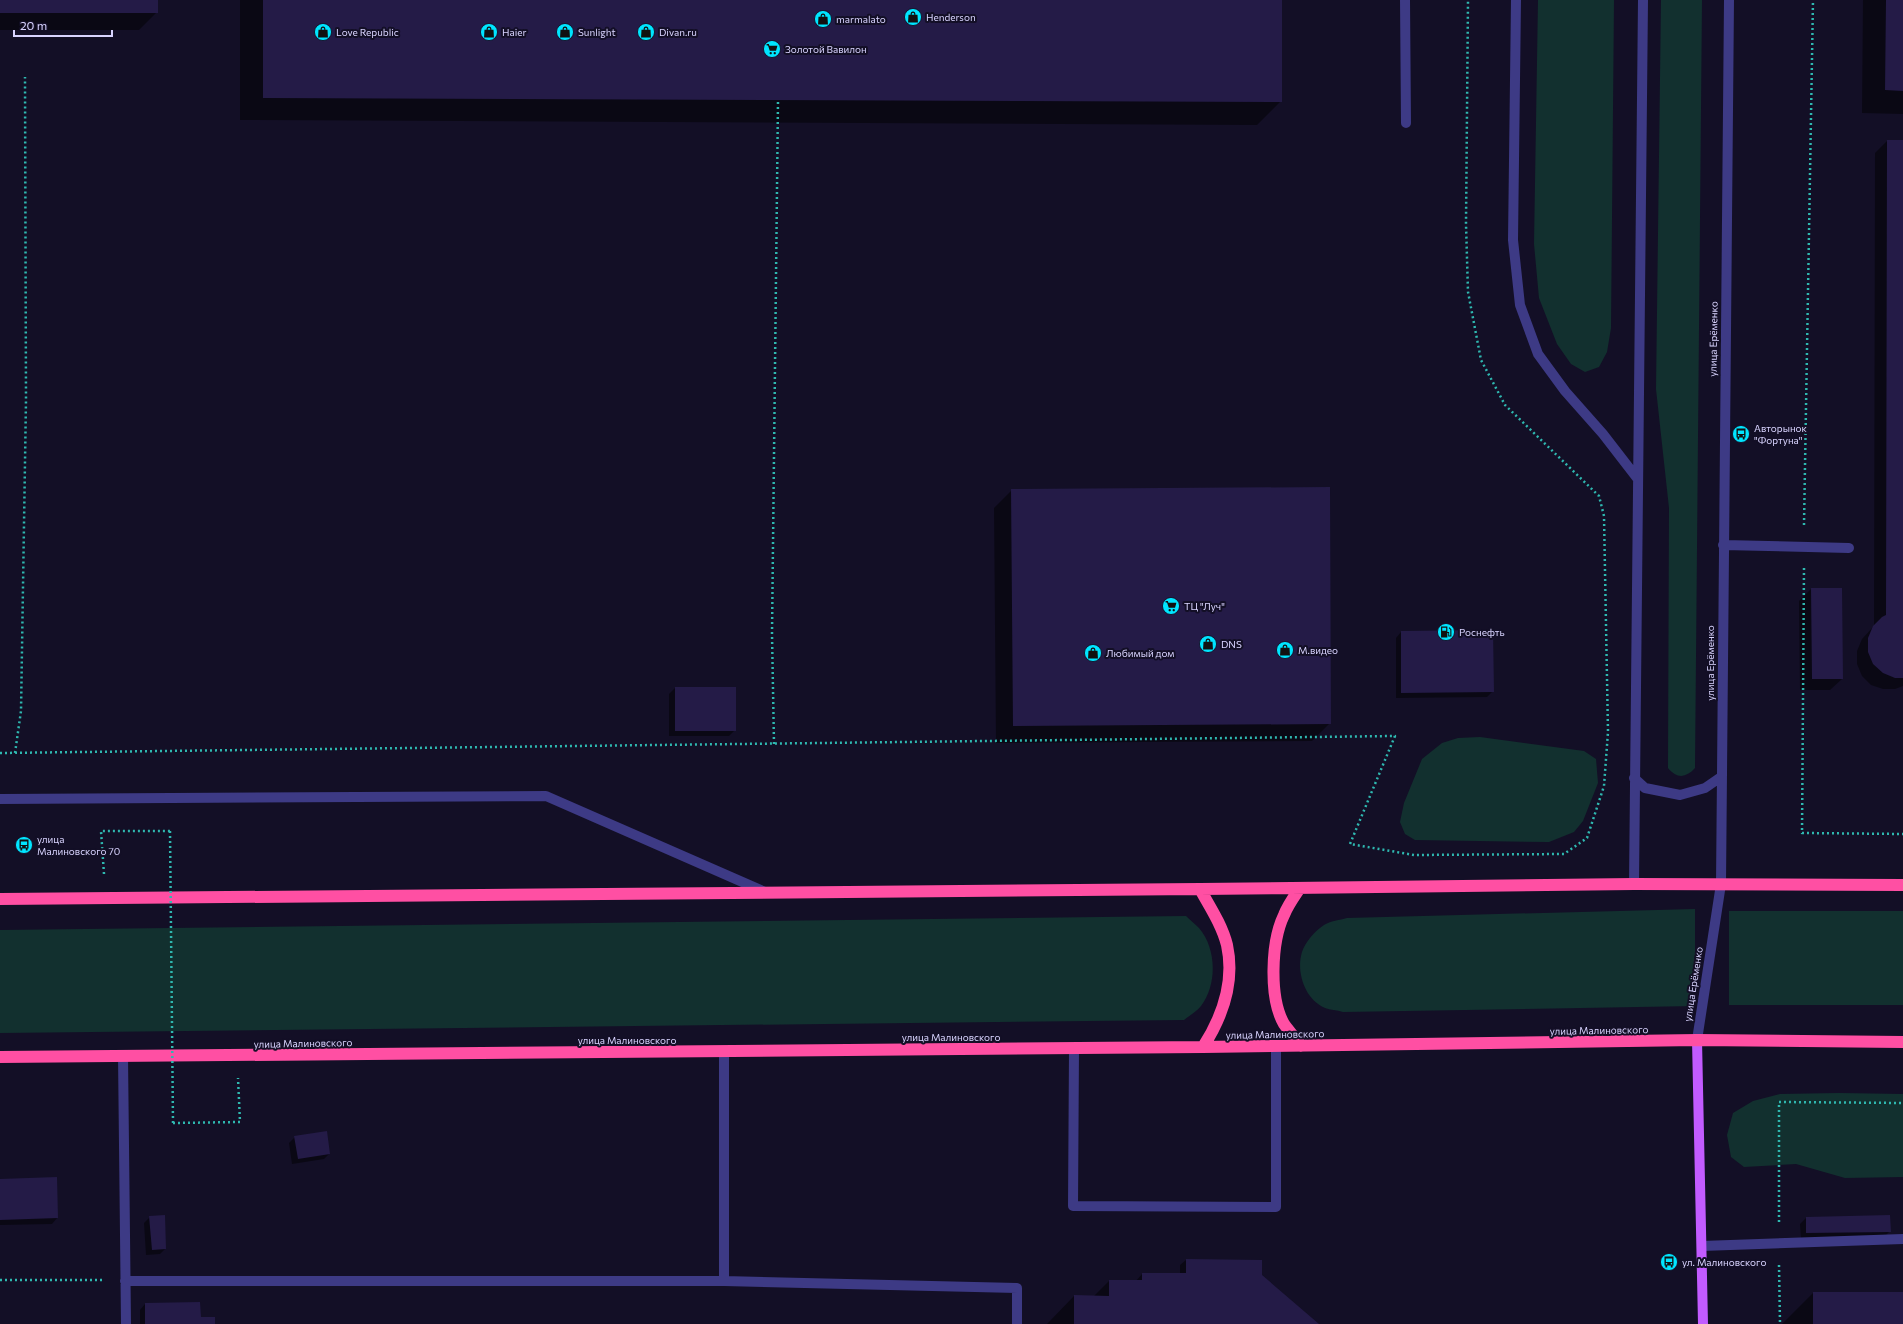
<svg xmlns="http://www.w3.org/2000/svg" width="1903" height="1324" viewBox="0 0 1903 1324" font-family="Commissioner,sans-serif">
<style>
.green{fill:#12302f}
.shadow{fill:#0007}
.building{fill:#241b47}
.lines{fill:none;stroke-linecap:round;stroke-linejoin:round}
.path{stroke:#2fb8b0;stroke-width:2.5;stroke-dasharray:2 3;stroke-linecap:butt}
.minor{stroke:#3d3a85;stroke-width:10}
.major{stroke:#c25bff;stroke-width:10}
.highway{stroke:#ff4fa3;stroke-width:12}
.path-bridge{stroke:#2fb8b0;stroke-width:2.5;stroke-dasharray:2 3;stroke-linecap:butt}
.labels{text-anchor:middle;stroke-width:4;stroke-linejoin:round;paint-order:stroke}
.poi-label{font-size:10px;fill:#d9d4ff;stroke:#130f26;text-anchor:start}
.street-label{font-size:10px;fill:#d9d4ff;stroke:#130f26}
</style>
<rect width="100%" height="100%" fill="#130f26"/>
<path class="green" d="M 1538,0 L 1614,0 L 1611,328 L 1607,352 L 1599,367 L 1585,372 L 1571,364 L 1557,344 L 1539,298 L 1534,244 Z
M 1661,0 L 1702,0 L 1695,768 C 1686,778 1677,779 1668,768 L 1669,508 L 1656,389 Z
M 1480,737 L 1584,751 L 1596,759 L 1598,783 L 1583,821 L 1574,832 L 1549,842 L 1415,840 L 1405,834 L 1400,822 L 1404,803 L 1422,759 L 1442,743 L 1458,738 Z
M 1695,909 L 1695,1006 L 1343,1012 C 1337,1010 1330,1010 1325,1008 C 1304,999 1296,971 1302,952 C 1305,942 1315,931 1324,925 C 1330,921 1340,920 1347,918 Z
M 1729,911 L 1903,911 L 1903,1005 L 1729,1005 Z
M 1186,916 C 1190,920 1195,924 1199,928 C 1217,949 1217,985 1201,1006 C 1197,1011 1189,1016 1184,1020 L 0,1033 L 0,930 Z
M 1839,1093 L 1903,1094 L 1903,1177 L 1845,1178 L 1796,1164 L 1744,1167 L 1731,1157 L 1727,1135 L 1733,1113 L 1753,1101 L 1780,1094 Z"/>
<path class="shadow" d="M 0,0 L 157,0 L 157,12 L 139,30 L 0,30 Z
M 240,0 L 1281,0 L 1281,101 L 1257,125 L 240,120 Z
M 1863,0 L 1903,0 L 1903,114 L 1862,113 Z
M 1887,141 L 1903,141 L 1903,686 L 1895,689 L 1883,689 L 1871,685 L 1862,676 L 1857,664 L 1857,651 L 1862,639 L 1874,626 L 1875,153 Z
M 1012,490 L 1330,723 L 1312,741 L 996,743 L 994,508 Z
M 1811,589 L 1841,589 L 1842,679 L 1830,690 L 1800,690 L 1799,601 Z
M 1401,632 L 1493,691 L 1487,697 L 1396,698 L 1396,638 Z
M 675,688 L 735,730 L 729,736 L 669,736 L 669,694 Z
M 295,1137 L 329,1154 L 324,1159 L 292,1164 L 289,1143 Z
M 0,1180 L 57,1218 L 52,1224 L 0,1225 Z
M 150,1217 L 165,1249 L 160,1254 L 146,1255 L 144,1223 Z
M 1806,1218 L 1890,1231 L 1884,1237 L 1801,1239 L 1800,1224 Z
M 1186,1260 L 1261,1276 L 1317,1324 L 1047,1324 L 1074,1296 L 1093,1297 L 1109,1281 L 1136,1281 L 1142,1274 L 1180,1274 L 1180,1265 Z
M 1813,1293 L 1903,1293 L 1903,1324 L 1782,1324 Z
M 145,1304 L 200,1318 L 214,1324 L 140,1324 L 140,1310 Z"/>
<path class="building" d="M 0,0 L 158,0 L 158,13 L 0,13 Z
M 263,0 L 1282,0 L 1282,102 L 263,98 Z
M 1886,0 L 1903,0 L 1903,91 L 1885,90 Z
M 1887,140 L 1903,140 L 1903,678 L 1895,678 L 1883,673 L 1873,664 L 1868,652 L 1868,638 L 1873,626 L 1882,617 L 1886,615 Z
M 1330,487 L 1331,724 L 1013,726 L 1011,489 Z
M 1811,588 L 1842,588 L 1843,679 L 1812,679 Z
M 1493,630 L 1494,692 L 1401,693 L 1401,631 Z
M 675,687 L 736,687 L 736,731 L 675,731 Z
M 327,1131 L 330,1154 L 298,1159 L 294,1136 Z
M 57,1177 L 58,1218 L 0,1220 L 0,1179 Z
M 165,1215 L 166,1249 L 152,1250 L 149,1216 Z
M 1890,1215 L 1891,1232 L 1806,1233 L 1806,1217 Z
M 1186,1259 L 1262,1260 L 1262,1275 L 1319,1324 L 1074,1324 L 1074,1295 L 1109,1296 L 1109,1280 L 1142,1280 L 1142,1273 L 1186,1273 Z
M 1813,1292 L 1903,1292 L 1903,1324 L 1813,1324 Z
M 200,1302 L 201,1317 L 215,1317 L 215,1324 L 145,1324 L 145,1303 Z"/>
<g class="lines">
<path class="path" d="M 1804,525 L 1813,0
M 1804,568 L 1802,833 L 1903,834
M 774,744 L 772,634 L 778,100
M 0,753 L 1395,736 L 1350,844 L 1414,855 L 1564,854 L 1587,838 L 1604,786 L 1608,732 L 1604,516 L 1599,496 L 1505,405 L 1481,360 L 1468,292 L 1466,224 L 1468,0
M 15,753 L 21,711 L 26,400 L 25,77
M 104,874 L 101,831 L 170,831
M 173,1123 L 240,1122 L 238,1078
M 1779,1222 L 1779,1102 L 1903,1103
M 1779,1265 L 1780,1324
M 0,1280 L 103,1280"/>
<path class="minor" d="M 1405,0 L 1406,123
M 1516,0 L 1513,240 L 1520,305 L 1538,354 L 1565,391 L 1603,434 L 1637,478
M 1723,545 L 1849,548
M 1634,778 L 1645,788 L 1680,795 L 1705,788 L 1721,777
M 0,799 L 546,796 L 765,892
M 1634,884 L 1643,0
M 1697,1040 L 1721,884 L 1729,0
M 1074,1049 L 1073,1206 L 1276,1207 L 1276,1046
M 123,1056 L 126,1324
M 1702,1246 L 1903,1239
M 125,1281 L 724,1281 L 1017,1288 L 1017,1324
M 724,1281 L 724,1051"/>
<path class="major" d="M 1697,1040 L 1703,1324"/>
<path class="highway" d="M 1300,888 C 1294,897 1288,905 1284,915 C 1271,942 1269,998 1284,1024 C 1289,1031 1296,1039 1301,1046
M 1200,889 C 1210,907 1222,925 1227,945 C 1235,982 1223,1016 1203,1047
M 0,899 L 1200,889 L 1634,884 L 1903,885
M 0,1057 L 1203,1047 L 1697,1040 L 1903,1042"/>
<path class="path-bridge" d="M 170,831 L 173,1123"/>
</g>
<defs>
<g id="shop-disc" transform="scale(0.9)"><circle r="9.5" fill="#00e5ff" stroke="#130f26"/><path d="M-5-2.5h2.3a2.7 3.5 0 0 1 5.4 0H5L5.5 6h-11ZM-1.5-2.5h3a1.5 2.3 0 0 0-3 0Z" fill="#111"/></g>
<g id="supermarket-disc" transform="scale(0.9)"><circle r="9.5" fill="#00e5ff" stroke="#130f26"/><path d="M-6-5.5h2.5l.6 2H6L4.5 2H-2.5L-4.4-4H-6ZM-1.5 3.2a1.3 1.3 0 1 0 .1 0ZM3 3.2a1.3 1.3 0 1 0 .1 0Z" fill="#111"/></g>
<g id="bus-disc" transform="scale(0.9)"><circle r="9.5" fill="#00e5ff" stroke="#130f26"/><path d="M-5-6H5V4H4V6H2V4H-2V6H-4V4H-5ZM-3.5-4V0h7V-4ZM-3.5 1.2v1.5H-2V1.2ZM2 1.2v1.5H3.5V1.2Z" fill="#111"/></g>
<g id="fuel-disc" transform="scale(0.9)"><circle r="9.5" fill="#00e5ff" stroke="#130f26"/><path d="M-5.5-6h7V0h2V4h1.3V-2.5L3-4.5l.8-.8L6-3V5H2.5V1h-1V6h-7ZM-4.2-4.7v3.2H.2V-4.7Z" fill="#111"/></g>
</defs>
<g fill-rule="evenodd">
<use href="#shop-disc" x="913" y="17"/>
<use href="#shop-disc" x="823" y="19"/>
<use href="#shop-disc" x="323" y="32"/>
<use href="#shop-disc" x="489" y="32"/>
<use href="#shop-disc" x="565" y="32"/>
<use href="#shop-disc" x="646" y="32"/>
<use href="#supermarket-disc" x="772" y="49"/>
<use href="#bus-disc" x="1741" y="434"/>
<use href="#supermarket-disc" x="1171" y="606"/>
<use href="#fuel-disc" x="1446" y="632"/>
<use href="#shop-disc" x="1208" y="644"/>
<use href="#shop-disc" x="1285" y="650"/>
<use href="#shop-disc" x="1093" y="653"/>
<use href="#bus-disc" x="24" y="845"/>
<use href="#bus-disc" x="1669" y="1262"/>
</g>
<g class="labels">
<g class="poi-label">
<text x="926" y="21">Henderson</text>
<text x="836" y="23">marmalato</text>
<text x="336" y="36">Love Republic</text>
<text x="502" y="36">Haier</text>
<text x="578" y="36">Sunlight</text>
<text x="659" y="36">Divan.ru</text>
<text x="785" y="53">Золотой Вавилон</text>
<text x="1754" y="432">Авторынок<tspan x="1754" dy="12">"Фортуна"</tspan></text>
<text x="1184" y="610">ТЦ "Луч"</text>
<text x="1459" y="636">Роснефть</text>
<text x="1221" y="648">DNS</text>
<text x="1298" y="654">М.видео</text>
<text x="1106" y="657">Любимый дом</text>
<text x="37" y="843">улица<tspan x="37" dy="12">Малиновского 70</tspan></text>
<text x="1682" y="1266">ул. Малиновского</text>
</g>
<g class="street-label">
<text transform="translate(1713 339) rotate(-89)" y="4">улица Ерёменко</text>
<text transform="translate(1710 663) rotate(-90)" y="4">улица Ерёменко</text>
<text transform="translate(1693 984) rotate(-81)" y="4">улица Ерёменко</text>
<text transform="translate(1599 1030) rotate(-1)" y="4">улица Малиновского</text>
<text transform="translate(1275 1034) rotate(-1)" y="4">улица Малиновского</text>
<text x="951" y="1041">улица Малиновского</text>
<text x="627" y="1044">улица Малиновского</text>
<text transform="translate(303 1043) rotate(-1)" y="4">улица Малиновского</text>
</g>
</g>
<path d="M14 30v6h98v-6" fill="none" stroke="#d9d4ff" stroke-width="2"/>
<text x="20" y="30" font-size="12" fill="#d9d4ff" stroke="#130f26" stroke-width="3" paint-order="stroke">20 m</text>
</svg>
